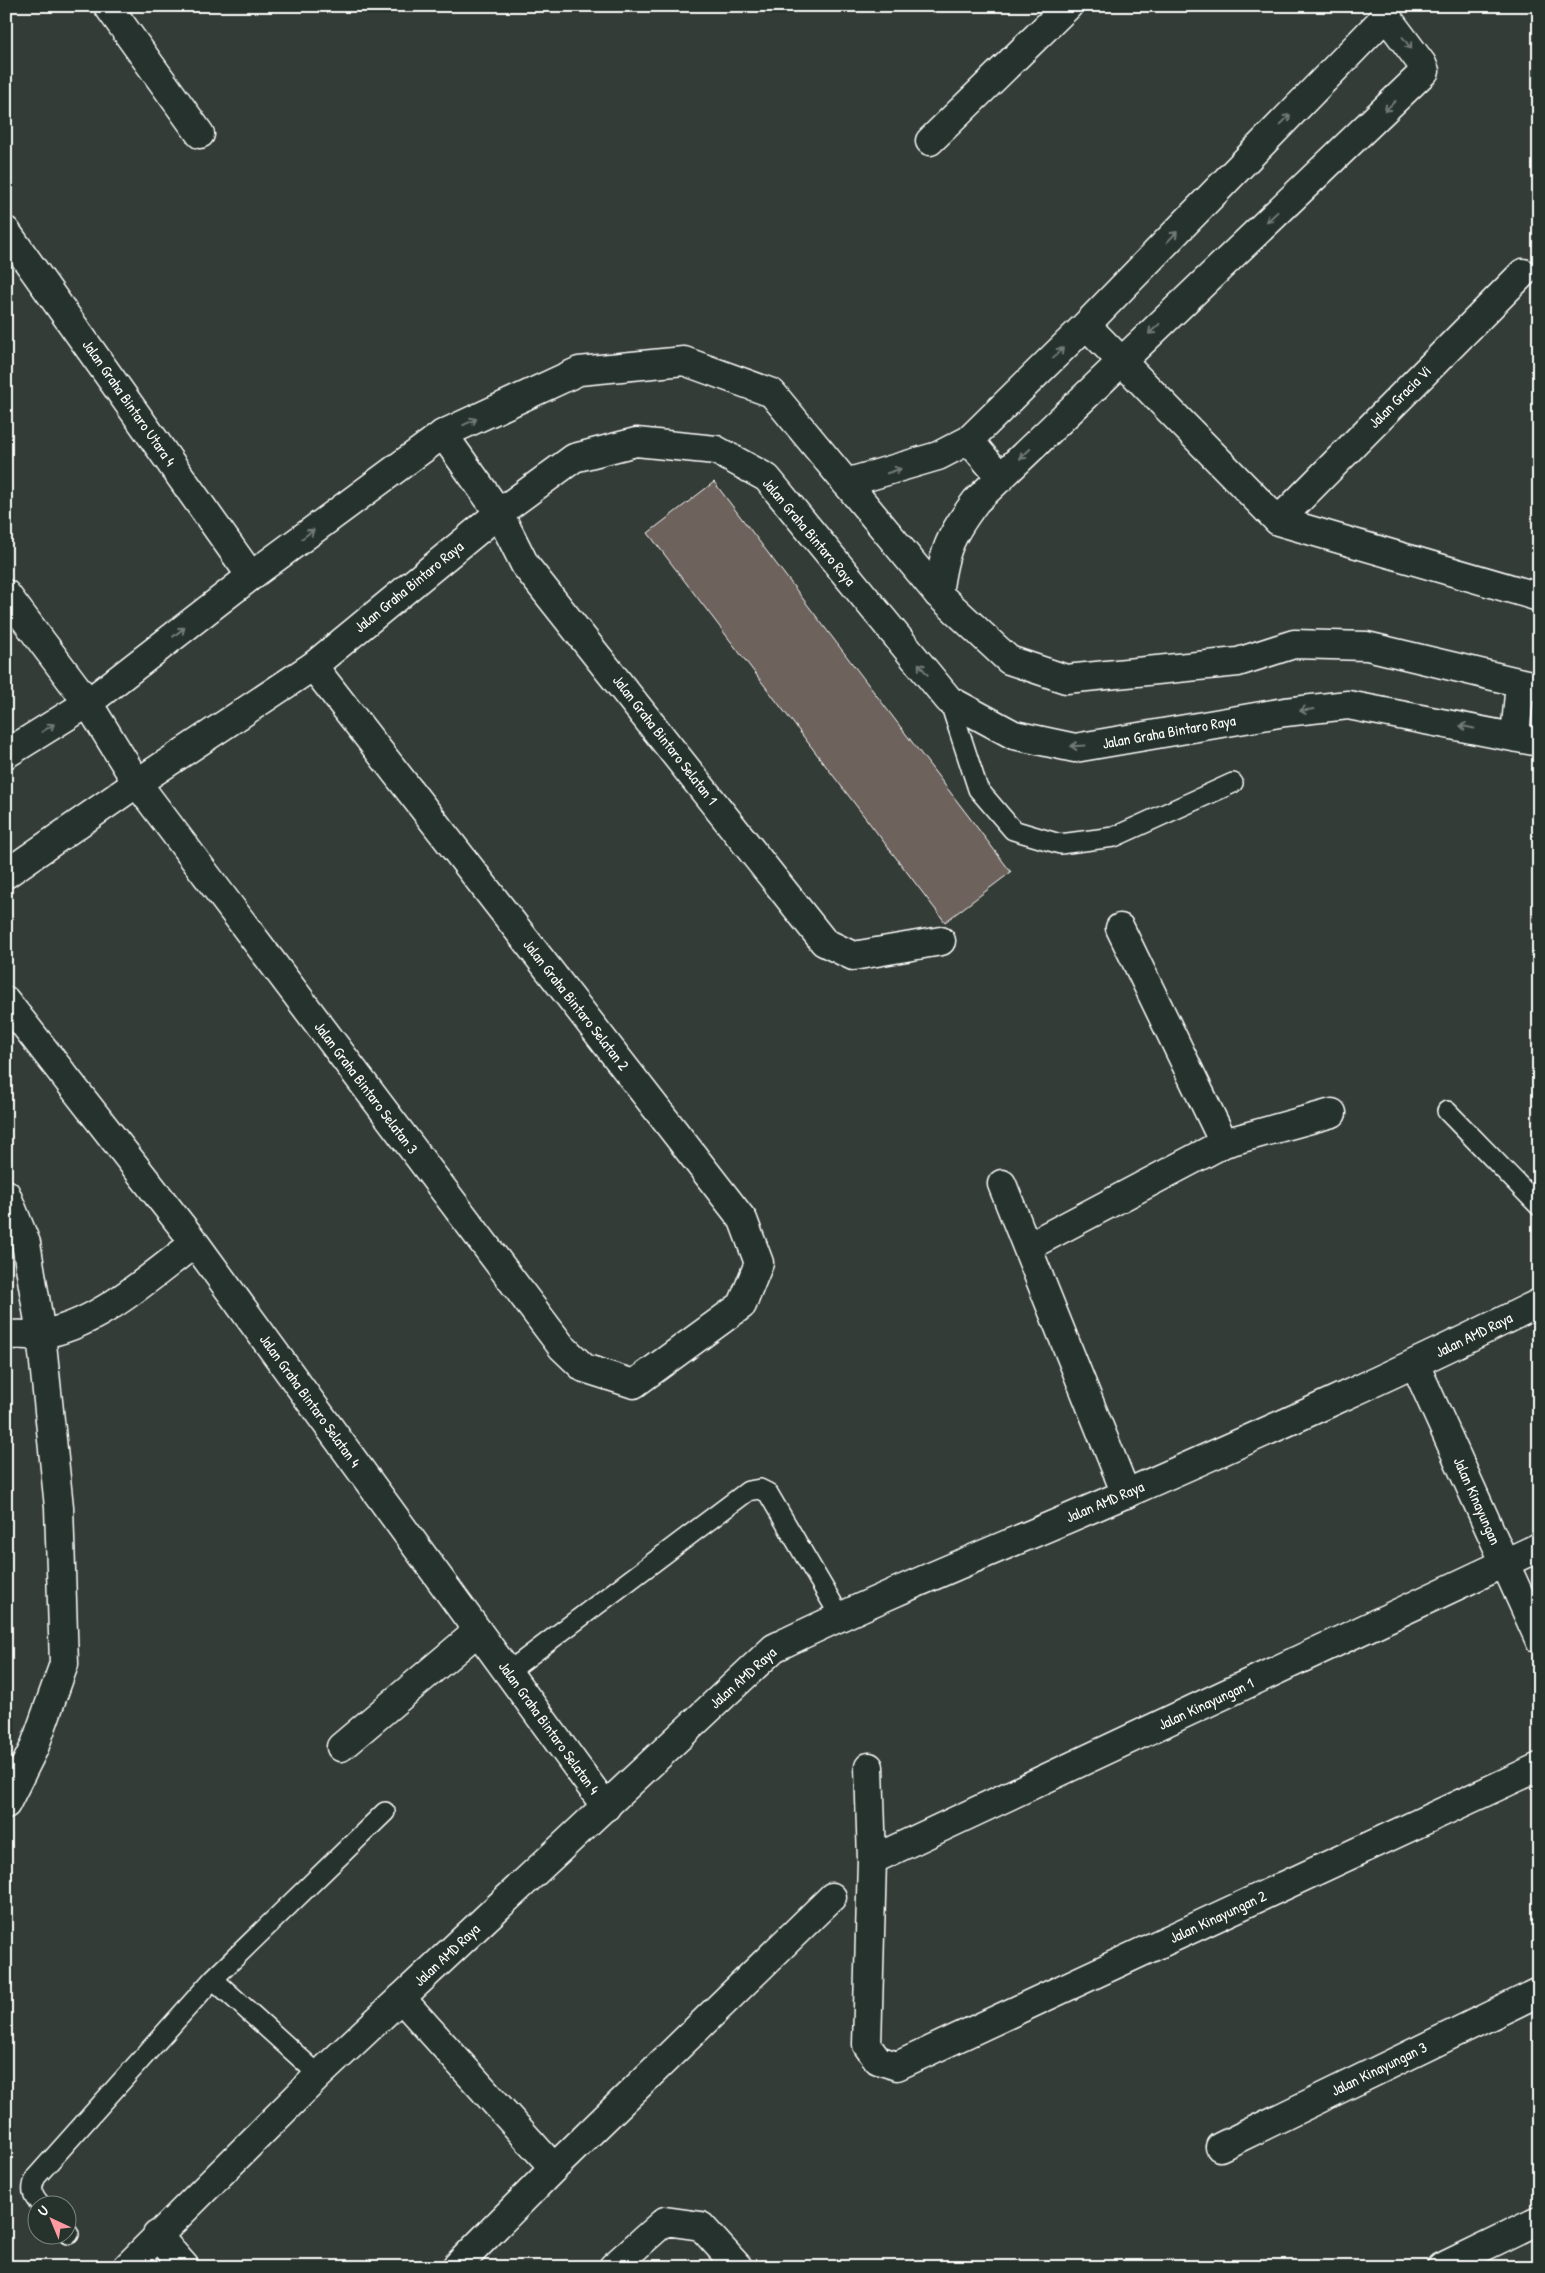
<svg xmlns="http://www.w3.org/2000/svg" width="1545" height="2273" viewBox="0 0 1545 2273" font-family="'Patrick Hand',sans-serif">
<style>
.building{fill:#6e625d;stroke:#fff}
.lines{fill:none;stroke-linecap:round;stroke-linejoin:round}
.service-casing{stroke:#fff;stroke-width:22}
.minor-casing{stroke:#fff;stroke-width:31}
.tertiary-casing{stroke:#fff;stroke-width:31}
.secondary-casing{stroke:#fff;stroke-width:31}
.service{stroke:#26332d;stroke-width:19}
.minor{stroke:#26332d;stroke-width:28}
.tertiary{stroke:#26332d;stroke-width:28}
.secondary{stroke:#26332d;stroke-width:28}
.oneway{stroke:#727a76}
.labels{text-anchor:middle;stroke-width:5;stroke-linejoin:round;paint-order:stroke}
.street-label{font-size:15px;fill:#fff;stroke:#26332d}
</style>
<rect width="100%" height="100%" fill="#343c37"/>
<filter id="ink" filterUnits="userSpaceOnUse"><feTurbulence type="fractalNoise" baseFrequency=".02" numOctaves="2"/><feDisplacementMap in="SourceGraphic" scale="10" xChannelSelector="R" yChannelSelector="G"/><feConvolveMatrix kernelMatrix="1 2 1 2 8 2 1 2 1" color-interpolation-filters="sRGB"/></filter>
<g filter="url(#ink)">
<path class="building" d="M 714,482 L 1011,872 L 945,922 L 648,533 Z"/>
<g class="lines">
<g class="service-casing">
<path id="service" d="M 949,700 L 978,789 L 1013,830 L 1060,844 L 1114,837 L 1233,783
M 1447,1111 L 1539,1206
M 508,1672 L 748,1491 L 760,1489 L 768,1493 L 840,1616
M 213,1979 L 319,2075
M 42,2206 C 32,2195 30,2190 36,2177 L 213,1979 L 385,1812
M 68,2232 L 69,2234"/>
</g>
<g class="minor-casing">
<path id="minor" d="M 108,6 L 200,134
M 930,141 L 1068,6
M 6,231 L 251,576
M 1086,325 L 1278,521 L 1539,597
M 443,434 L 499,513 L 525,565 L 824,942 L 853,956 L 941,941
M 969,440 L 1001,478
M 846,483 L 938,456 L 969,440 L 1086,325 L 1386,16
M 1278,521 L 1523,273
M 6,594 L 88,703 L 137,783 L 562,1347 L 584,1368 L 634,1384 L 742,1305 L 759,1263 L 743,1220 L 313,666
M 938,594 C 944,550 949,537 976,501 L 1425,71 L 1422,64 L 1386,16 L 1384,6
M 1120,928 L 1224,1143 L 1332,1113
M 6,1001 L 195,1243 L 606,1807
M 1002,1184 L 1027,1247
M 6,1194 L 26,1243 L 41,1334 L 59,1507 L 64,1664 L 34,1748 L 6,1804
M 6,1335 C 18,1334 30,1336 41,1334 C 98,1326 150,1276 195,1243
M 1415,1364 L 1539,1639
M 1126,1494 L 1027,1247 L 1224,1143
M 341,1747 L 478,1631
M 869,1767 L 872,1860 L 867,2045 L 878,2060 L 897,2066 L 1539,1767
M 872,1860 L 1539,1547
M 401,1998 L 554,2168
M 1220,2147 L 1539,1992
M 157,2235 L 185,2267
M 456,2267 L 554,2168 L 832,1897
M 613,2267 L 665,2221 L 701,2226 L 738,2267
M 1442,2267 L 1539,2220"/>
</g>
<g class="tertiary-casing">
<path id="tertiary" d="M 127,2267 L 319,2075 L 774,1648 C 889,1592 1008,1545 1125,1494 C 1264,1433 1403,1371 1539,1303"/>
</g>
<g class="secondary-casing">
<path id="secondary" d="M 1515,737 L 1520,683
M 6,754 L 88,703 L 251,576 L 443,434 L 579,371 L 684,361 L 772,393 L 938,594 L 1009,660 L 1066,679 L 1238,662 L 1294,644 L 1367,646 L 1539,687
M 6,874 L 137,783 L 313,666 L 499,513 L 574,458 L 636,442 L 716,450 L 767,478 L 949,700 L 1014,735 L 1075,748 L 1285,712 L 1348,705 L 1539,742"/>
</g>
<use href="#service" class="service"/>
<use href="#minor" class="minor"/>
<use href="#tertiary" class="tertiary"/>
<use href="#secondary" class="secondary"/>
</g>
<defs><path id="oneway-shaft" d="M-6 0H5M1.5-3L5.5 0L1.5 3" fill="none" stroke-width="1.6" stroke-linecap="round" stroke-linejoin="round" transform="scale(1.25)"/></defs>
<g class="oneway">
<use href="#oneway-shaft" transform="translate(1407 43) rotate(53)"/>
<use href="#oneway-shaft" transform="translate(1390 106) rotate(137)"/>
<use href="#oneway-shaft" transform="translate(1285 120) rotate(-46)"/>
<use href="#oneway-shaft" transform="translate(1272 217) rotate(137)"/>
<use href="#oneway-shaft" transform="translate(1172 237) rotate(-46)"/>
<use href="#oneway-shaft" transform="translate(1154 329) rotate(137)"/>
<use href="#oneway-shaft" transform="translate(1058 353) rotate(-44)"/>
<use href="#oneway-shaft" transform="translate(470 422) rotate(-25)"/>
<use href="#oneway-shaft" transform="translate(1025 454) rotate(136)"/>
<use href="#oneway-shaft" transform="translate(894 471) rotate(-18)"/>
<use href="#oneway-shaft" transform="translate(308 534) rotate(-37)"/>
<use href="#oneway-shaft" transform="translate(179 632) rotate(-38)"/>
<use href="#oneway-shaft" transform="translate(923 669) rotate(-129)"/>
<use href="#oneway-shaft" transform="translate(1307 710) rotate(173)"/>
<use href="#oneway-shaft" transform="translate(1467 727) rotate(-168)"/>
<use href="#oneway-shaft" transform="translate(48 728) rotate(-32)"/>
<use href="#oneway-shaft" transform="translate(1078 746) rotate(177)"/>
</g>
</g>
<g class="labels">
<g class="street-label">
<text transform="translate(1400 397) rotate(-45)" y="5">Jalan Gracia Vi</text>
<text transform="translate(129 403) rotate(55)" y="5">Jalan Graha Bintaro Utara 4</text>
<text transform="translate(809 532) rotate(50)" y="5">Jalan Graha Bintaro Raya</text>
<text transform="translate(409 587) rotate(-39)" y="5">Jalan Graha Bintaro Raya</text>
<text transform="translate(1169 732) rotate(-10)" y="5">Jalan Graha Bintaro Raya</text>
<text transform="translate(665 740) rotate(52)" y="5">Jalan Graha Bintaro Selatan 1</text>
<text transform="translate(576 1005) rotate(52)" y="5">Jalan Graha Bintaro Selatan 2</text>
<text transform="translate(366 1088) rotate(53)" y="5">Jalan Graha Bintaro Selatan 3</text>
<text transform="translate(1474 1335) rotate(-26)" y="5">Jalan AMD Raya</text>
<text transform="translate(310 1401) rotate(54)" y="5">Jalan Graha Bintaro Selatan 4</text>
<text transform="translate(1477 1501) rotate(66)" y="5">Jalan Kinayungan</text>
<text transform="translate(1105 1502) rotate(-23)" y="5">Jalan AMD Raya</text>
<text transform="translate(743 1678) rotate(-42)" y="5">Jalan AMD Raya</text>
<text transform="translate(1206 1704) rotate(-25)" y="5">Jalan Kinayungan 1</text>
<text transform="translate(549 1728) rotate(54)" y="5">Jalan Graha Bintaro Selatan 4</text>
<text transform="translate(1218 1917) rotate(-25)" y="5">Jalan Kinayungan 2</text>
<text transform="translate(447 1955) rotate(-43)" y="5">Jalan AMD Raya</text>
<text transform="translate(1379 2069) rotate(-26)" y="5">Jalan Kinayungan 3</text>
</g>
</g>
<rect width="1545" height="2273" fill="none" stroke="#26332d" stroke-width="25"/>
<rect x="12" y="12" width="1520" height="2248" fill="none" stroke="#fff" stroke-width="2" filter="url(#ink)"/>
<g transform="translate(52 2220) rotate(316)"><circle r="24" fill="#26332d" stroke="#7d8581"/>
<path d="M0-4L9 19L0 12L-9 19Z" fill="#ff9aa2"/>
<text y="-8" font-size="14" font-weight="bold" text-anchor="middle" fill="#ffffff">U</text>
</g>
</svg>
